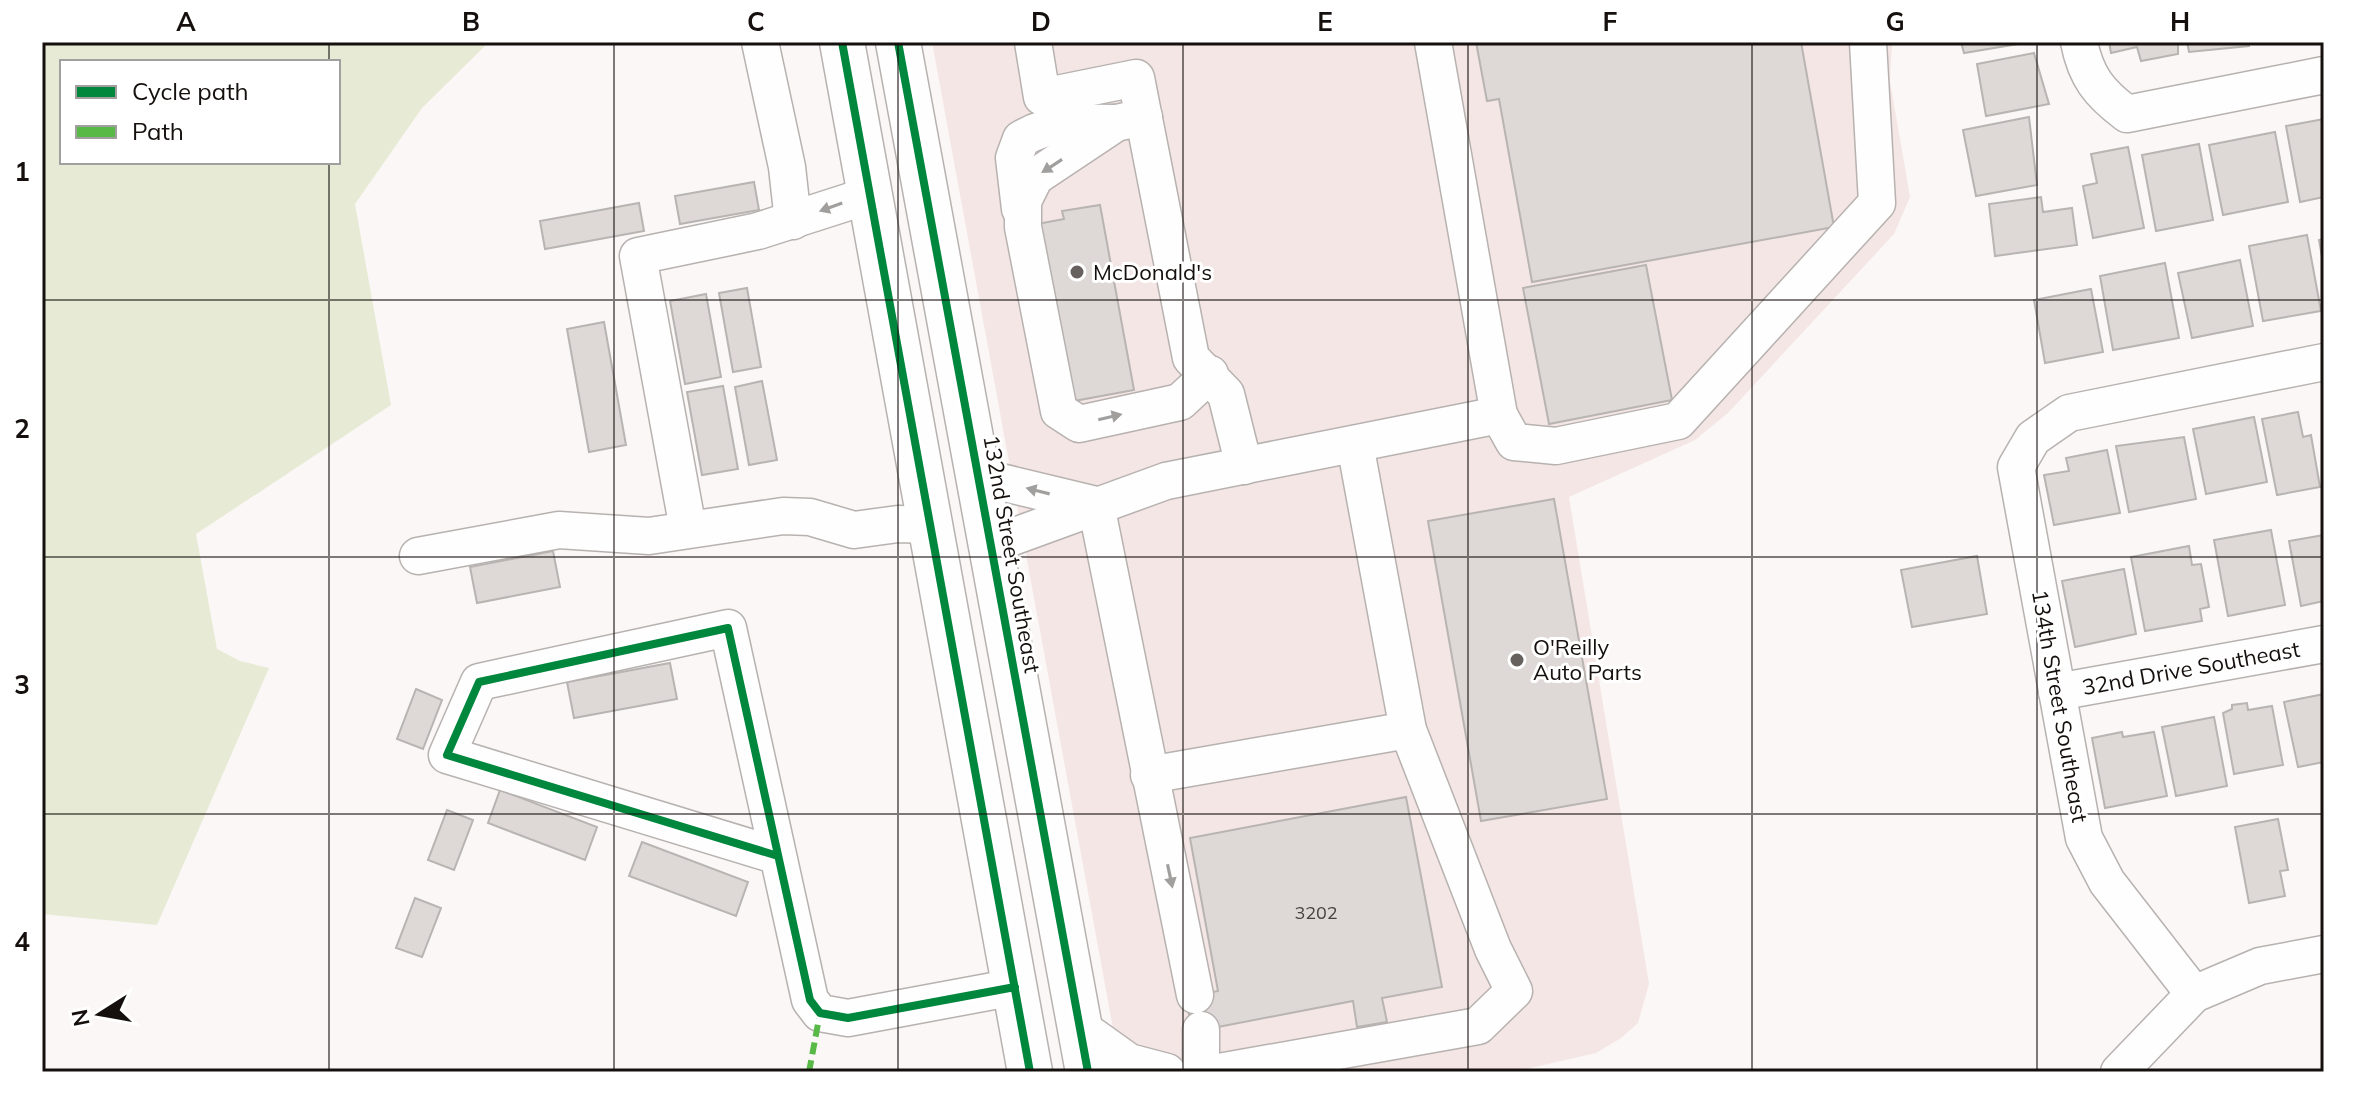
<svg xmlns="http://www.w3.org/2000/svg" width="2366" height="1114" viewBox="0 0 2366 1114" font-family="Mulish,sans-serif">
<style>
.commercial{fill:#f4e6e4}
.green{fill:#e7ebd5;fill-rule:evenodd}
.building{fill:#ded9d7;stroke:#b8b4b2;stroke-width:2}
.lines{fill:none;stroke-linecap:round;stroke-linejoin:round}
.minor-casing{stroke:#b7b2b0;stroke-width:39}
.major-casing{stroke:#b7b2b0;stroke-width:47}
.minor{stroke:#fefefe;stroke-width:36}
.major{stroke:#fefefe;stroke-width:44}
.quiet{stroke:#58b947;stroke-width:6;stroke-dasharray:12 6;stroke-linecap:butt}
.cycleway-casing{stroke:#fff;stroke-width:13}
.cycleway{stroke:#00873e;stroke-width:8}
.oneway{fill:#a19f9e}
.grid{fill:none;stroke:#15100e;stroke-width:2;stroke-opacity:0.55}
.poi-dot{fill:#66615f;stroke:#fff;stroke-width:3}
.labels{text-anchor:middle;stroke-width:6;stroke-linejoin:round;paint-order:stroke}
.number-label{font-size:18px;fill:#474240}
.poi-label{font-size:22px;fill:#15100e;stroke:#fff;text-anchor:start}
.street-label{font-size:22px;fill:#15100e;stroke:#fff}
.neatline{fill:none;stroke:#15100e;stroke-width:3}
.grid-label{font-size:26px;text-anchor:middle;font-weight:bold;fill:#15100e}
</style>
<rect width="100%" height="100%" fill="#fbf7f6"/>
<path class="commercial" d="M 932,42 L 1892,42 L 1890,81 L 1910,197 L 1894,234 L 1728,413 L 1695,440 L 1569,497 L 1649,984 L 1638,1023 L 1621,1038 L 1596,1053 L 1513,1072 L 1121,1072 Z"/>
<path class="green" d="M 42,42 L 489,42 L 422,108 L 355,204 L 391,405 L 196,534 L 217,649 L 240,661 L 269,668 L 157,925 L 42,914 ZM 62,62 L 338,62 L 338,162 L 62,162 Z"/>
<path class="building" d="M 1476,42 L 1801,42 L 1834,227 L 1532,282 L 1499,99 L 1487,101 Z
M 1961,42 L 2030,42 L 1964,53 Z
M 2109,42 L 2178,42 L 2178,54 L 2141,61 L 2137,47 L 2111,53 Z
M 2187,42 L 2249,42 L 2249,46 L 2189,52 Z
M 2034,53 L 2049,104 L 1986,116 L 1977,64 Z
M 2029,117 L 2037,185 L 1976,196 L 1963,130 Z
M 2324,119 L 2324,197 L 2300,202 L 2286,126 Z
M 2275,132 L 2288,202 L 2223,215 L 2209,145 Z
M 2199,144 L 2213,220 L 2156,231 L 2142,155 Z
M 2128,147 L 2144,228 L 2093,238 L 2083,186 L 2097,183 L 2091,154 Z
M 754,182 L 759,210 L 680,224 L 675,196 Z
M 2041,197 L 2043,212 L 2072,208 L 2077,245 L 1995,256 L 1989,204 Z
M 639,203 L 644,231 L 545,249 L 540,221 Z
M 1100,205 L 1134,390 L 1074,401 L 1032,225 L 1064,219 L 1062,211 Z
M 2307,235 L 2321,311 L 2263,321 L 2249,246 Z
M 2324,239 L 2324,268 L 2319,240 Z
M 2240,260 L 2253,326 L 2192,338 L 2178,273 Z
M 2165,263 L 2179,338 L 2113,350 L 2100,276 Z
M 1646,265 L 1672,400 L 1549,424 L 1523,288 Z
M 747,288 L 761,367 L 733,372 L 719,293 Z
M 2091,289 L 2103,352 L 2045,363 L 2034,300 Z
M 706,294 L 721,377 L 685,384 L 670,301 Z
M 604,322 L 626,445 L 589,452 L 567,329 Z
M 762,381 L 777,460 L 749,465 L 735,387 Z
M 723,386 L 738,469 L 702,475 L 687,392 Z
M 2298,412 L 2303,437 L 2311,435 L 2320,487 L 2277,495 L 2262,419 Z
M 2254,417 L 2267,482 L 2206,494 L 2193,429 Z
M 2184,437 L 2196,499 L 2129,512 L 2116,446 Z
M 2107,450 L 2120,513 L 2054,525 L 2044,475 L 2069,471 L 2066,458 Z
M 1554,499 L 1607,799 L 1481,821 L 1428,521 Z
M 2271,530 L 2285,605 L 2228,616 L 2214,540 Z
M 2324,535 L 2324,601 L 2301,606 L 2289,541 Z
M 2189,546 L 2192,565 L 2201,564 L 2209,607 L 2200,609 L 2202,621 L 2145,631 L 2131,557 Z
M 553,551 L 560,587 L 477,603 L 470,567 Z
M 1977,556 L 1987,614 L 1912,627 L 1901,570 Z
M 2124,569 L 2136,634 L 2075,647 L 2062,581 Z
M 670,663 L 677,699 L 574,718 L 567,682 Z
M 416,689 L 442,700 L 423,749 L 397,739 Z
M 2324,694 L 2324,762 L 2298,767 L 2284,702 Z
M 2247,703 L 2248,710 L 2272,706 L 2283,765 L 2234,774 L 2223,713 L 2232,709 L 2232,705 Z
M 2214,717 L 2227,786 L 2176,796 L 2162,727 Z
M 2122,732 L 2123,737 L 2154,732 L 2167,796 L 2105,808 L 2092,738 Z
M 500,790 L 597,827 L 585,860 L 488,823 Z
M 1406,797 L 1442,987 L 1382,998 L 1387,1022 L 1357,1027 L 1353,1001 L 1192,1032 L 1186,997 L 1218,991 L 1190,838 Z
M 447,810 L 473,820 L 454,870 L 428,860 Z
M 2278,819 L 2288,870 L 2280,871 L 2285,896 L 2249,903 L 2235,827 Z
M 642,842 L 748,882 L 736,916 L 629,876 Z
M 415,898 L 441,908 L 422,957 L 396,948 Z"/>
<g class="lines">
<g class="minor-casing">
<g id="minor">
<path d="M 760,42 L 787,167 L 793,221"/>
<path d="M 1033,42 L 1042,97 L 1136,78 L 1191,358 L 1226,394 L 1244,466"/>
<path d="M 2079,42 C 2086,77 2099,93 2127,114 L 2324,75"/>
<path d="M 1144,117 L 1116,123 L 1035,177 L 1023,201 L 1023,227 L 1059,411 L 1079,424 L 1180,402 L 1210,374"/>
<path d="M 1020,209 L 1014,158 L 1021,139 C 1052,121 1081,122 1116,123"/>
<path d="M 1499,415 L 1514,442 L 1556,446 L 1678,421 L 1877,203 L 1868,42"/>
<path d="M 980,477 L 1096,505"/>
<path d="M 1096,505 L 1195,995"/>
<path d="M 688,529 L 638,256 L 758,231 L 870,195"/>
<path d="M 993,544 L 1166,481 L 1499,415 L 1433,42"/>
<path d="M 418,556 L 559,530 L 649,536 L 783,516 L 810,517 L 854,530 L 898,524 L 929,525"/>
<path id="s1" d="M 2057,692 L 2324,644"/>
<path d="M 1149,775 L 1408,730"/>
<path d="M 778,856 L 447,755 L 479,682 L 728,628 L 810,1000 L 820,1013 L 848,1018 L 1015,987"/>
<path d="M 2194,994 L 2107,882 L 2084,838 L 2016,467 L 2033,438 L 2069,413 L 2324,362"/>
<path d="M 1080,1027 L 1129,1062 L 1167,1072"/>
<path d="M 1201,1030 L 1201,1072"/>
<path d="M 1219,1072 L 1478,1026 L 1514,991 L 1493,949 L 1408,730 L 1355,444"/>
<path d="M 2119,1072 L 2194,994 L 2260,966 L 2324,954"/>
</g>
</g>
<g class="major-casing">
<path id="major" d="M 842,42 L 1030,1072
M 898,42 L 1088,1072"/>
</g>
<use href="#minor" class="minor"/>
<use href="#major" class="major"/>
<path class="quiet" d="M 809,1072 L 820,1013"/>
<g class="cycleway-casing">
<path id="cycleway" d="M 842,42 L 1030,1072
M 898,42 L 1088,1072
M 778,856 L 447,755 L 479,682 L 728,628 L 810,1000 L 820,1013 L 848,1018 L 1015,987"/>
</g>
<use href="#cycleway" class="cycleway"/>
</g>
<defs><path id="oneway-solid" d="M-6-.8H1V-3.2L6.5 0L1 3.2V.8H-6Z" transform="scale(2)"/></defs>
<g class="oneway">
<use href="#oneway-solid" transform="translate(1052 166) rotate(147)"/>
<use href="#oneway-solid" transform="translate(831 207) rotate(160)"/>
<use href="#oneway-solid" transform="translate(1110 417) rotate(-13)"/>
<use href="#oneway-solid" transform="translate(1038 491) rotate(-166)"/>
<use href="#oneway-solid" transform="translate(1170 876) rotate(78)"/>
</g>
<path class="grid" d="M 329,42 L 329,62M 614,42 L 614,1072M 898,42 L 898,1072M 1183,42 L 1183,1072M 1468,42 L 1468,1072M 1752,42 L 1752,1072M 2037,42 L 2037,1072M 329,162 L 329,1072M 42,300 L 2324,300M 42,557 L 2324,557M 42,814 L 2324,814"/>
<g class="poi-dot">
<circle cx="1077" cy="272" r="8"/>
<circle cx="1517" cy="660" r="8"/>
</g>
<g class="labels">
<g class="number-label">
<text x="1316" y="919">3202</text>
</g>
<g class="poi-label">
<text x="1093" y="280">McDonald's</text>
<text x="1533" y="655">O'Reilly<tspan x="1533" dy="25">Auto Parts</tspan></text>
</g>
<g class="street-label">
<text transform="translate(1012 554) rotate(80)" y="8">132nd Street Southeast</text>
<text dy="8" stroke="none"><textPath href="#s1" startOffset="136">32nd Drive Southeast</textPath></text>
<text transform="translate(2060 706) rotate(80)" y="8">134th Street Southeast</text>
</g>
</g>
<rect width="2366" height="1114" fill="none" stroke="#ffffff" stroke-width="88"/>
<rect x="60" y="60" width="280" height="104" fill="#ffffff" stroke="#a19f9f" stroke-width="2"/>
<rect x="76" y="86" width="40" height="12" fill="#00873e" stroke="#a19f9f" stroke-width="2"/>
<text x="132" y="100" font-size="24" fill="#15100e">Cycle path</text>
<rect x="76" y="126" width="40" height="12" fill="#58b947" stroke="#a19f9f" stroke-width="2"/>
<text x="132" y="140" font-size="24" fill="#15100e">Path</text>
<g transform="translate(100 1014) rotate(259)" stroke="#ffffff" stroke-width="6" paint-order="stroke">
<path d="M0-6L14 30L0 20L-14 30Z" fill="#15100e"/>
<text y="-12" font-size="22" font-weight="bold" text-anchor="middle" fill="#15100e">N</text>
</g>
<rect x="44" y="44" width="2278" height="1026" class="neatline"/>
<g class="grid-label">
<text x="186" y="31">A</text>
<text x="471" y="31">B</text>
<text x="756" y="31">C</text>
<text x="1041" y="31">D</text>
<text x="1325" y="31">E</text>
<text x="1610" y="31">F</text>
<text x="1895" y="31">G</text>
<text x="2180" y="31">H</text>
<text x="22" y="181">1</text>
<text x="22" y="438">2</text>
<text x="22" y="694">3</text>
<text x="22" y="951">4</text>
</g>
</svg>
